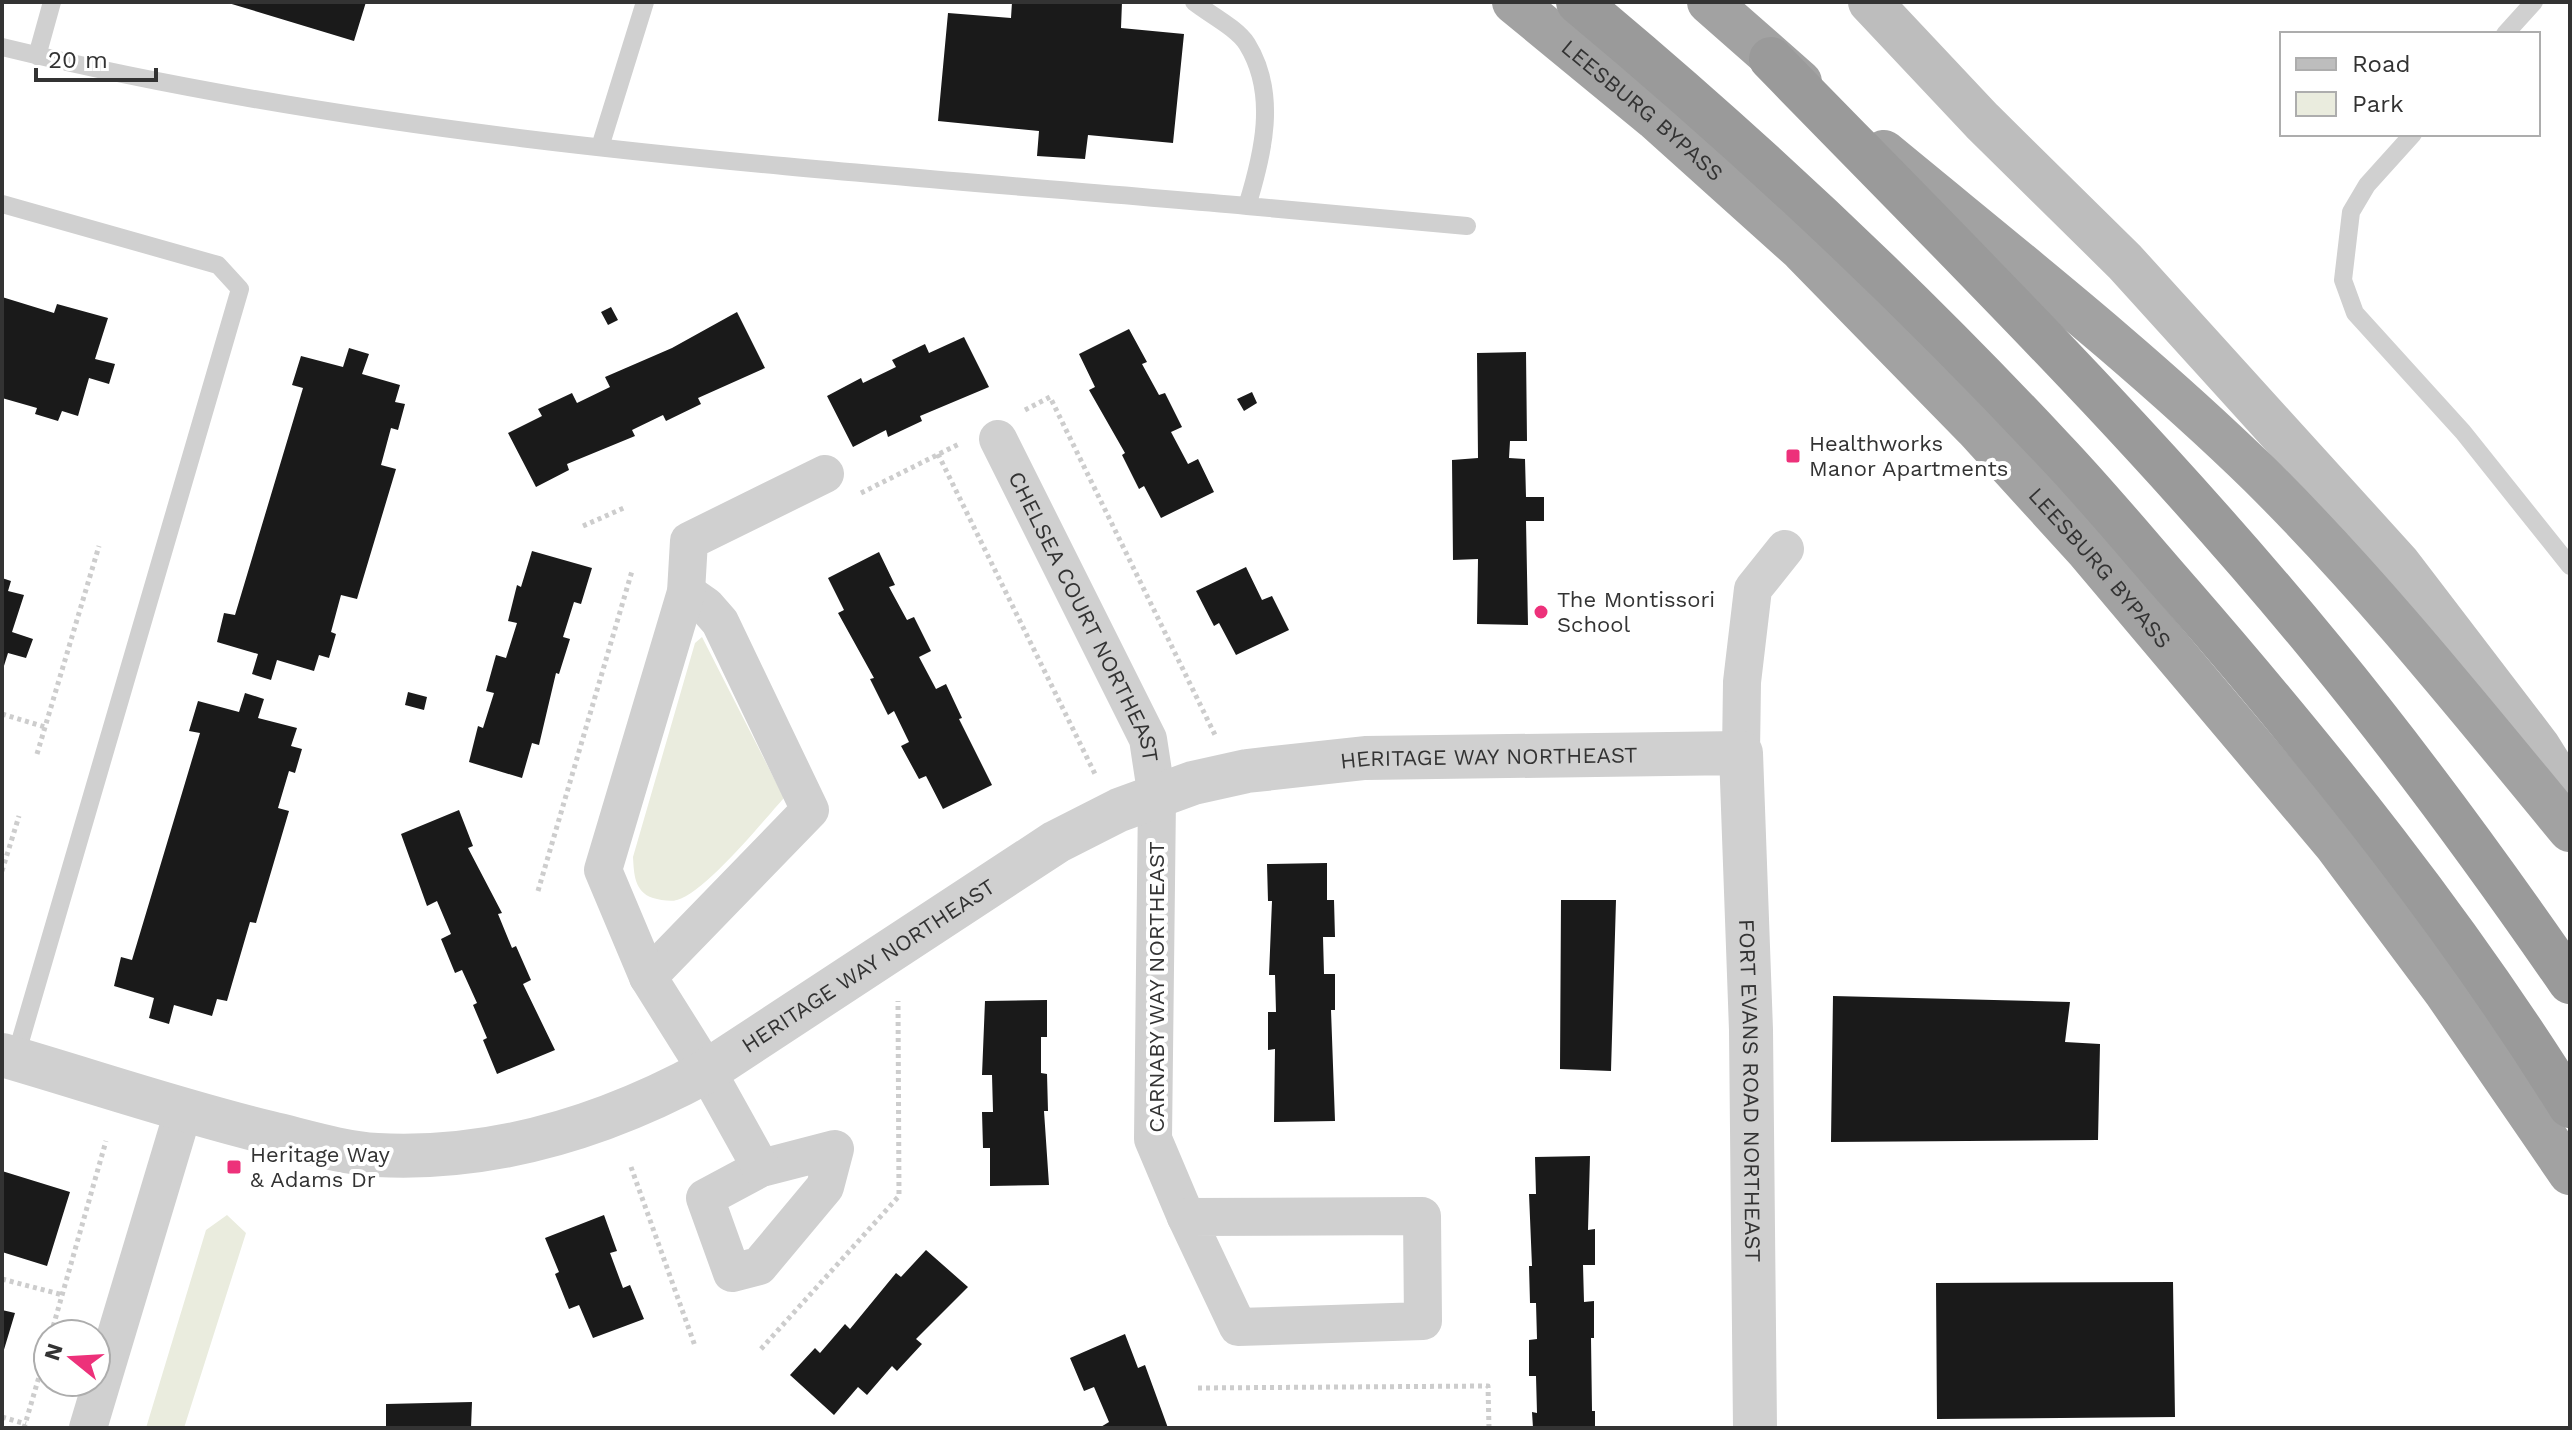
<svg xmlns="http://www.w3.org/2000/svg" width="2572" height="1430" viewBox="0 0 2572 1430" font-family="'Work Sans',sans-serif">
<style>
.green{fill:#eaecde}
.building{fill:#1a1a1a}
.lines{fill:none;stroke-linecap:round;stroke-linejoin:round}
.path{stroke:#cdcdcd;stroke-width:5;stroke-dasharray:4 4;stroke-linecap:butt}
.service{stroke:#d0d0d0;stroke-width:18}
.minor{stroke:#d0d0d0;stroke-width:38}
.tertiary{stroke:#d0d0d0;stroke-width:44}
.secondary{stroke:#bdbdbd;stroke-width:44}
.trunk{stroke:#a2a2a2;stroke-width:44}
.motorway{stroke:#9a9a9a;stroke-width:44}
.poi-dot{fill:#ed317a;stroke:#fff;stroke-width:3}
.labels{text-anchor:middle;stroke-width:8;stroke-linejoin:round;paint-order:stroke}
.street-label{font-size:22px;fill:#333;stroke:#fff}
.poi-label{font-size:22px;fill:#333;stroke:#fff;text-anchor:start}
</style>
<rect width="100%" height="100%" fill="#fff"/>
<path class="green" d="M 702,637 L 784,798 C 763,821 705,893 677,900 C 671,902 660,900 653,898 C 634,892 634,873 633,857 L 695,643 Z
M 227,1215 L 246,1233 L 184,1428 L 146,1428 L 206,1230 Z"/>
<path class="building" d="M 225,2 L 366,2 L 354,41 Z
M 1012,2 L 1122,2 L 1121,28 L 1184,34 L 1173,143 L 1088,135 L 1085,159 L 1037,156 L 1039,131 L 938,121 L 948,13 L 1011,18 Z
M 2,297 L 54,313 L 57,304 L 108,318 L 95,359 L 115,364 L 109,384 L 89,378 L 78,416 L 62,411 L 58,421 L 35,414 L 37,408 L 2,398 Z
M 611,307 L 618,320 L 608,325 L 601,312 Z
M 737,312 L 765,368 L 698,398 L 701,404 L 666,421 L 663,415 L 632,430 L 635,436 L 567,464 L 569,470 L 536,487 L 508,433 L 542,416 L 538,409 L 572,393 L 577,403 L 610,387 L 605,377 L 672,348 Z
M 1129,329 L 1147,362 L 1142,364 L 1159,395 L 1165,393 L 1182,427 L 1171,432 L 1188,464 L 1198,459 L 1214,492 L 1161,518 L 1144,486 L 1139,489 L 1122,455 L 1125,453 L 1089,390 L 1095,387 L 1079,354 Z
M 964,337 L 989,387 L 920,416 L 922,421 L 888,437 L 886,430 L 853,447 L 827,396 L 861,378 L 863,383 L 896,367 L 892,360 L 925,344 L 929,353 Z
M 349,348 L 369,354 L 362,374 L 400,385 L 395,402 L 405,404 L 398,430 L 391,428 L 381,465 L 396,469 L 357,599 L 341,595 L 331,632 L 336,634 L 329,658 L 319,655 L 314,671 L 277,660 L 271,680 L 252,674 L 258,654 L 217,642 L 224,613 L 235,615 L 303,388 L 292,385 L 301,356 L 343,367 Z
M 1526,352 L 1527,441 L 1510,441 L 1509,458 L 1525,459 L 1526,497 L 1544,497 L 1544,521 L 1526,521 L 1528,625 L 1477,624 L 1478,559 L 1453,560 L 1452,460 L 1478,458 L 1477,353 Z
M 1252,392 L 1257,403 L 1244,411 L 1237,399 Z
M 532,551 L 592,568 L 581,604 L 574,602 L 563,637 L 570,639 L 559,674 L 556,673 L 539,745 L 532,743 L 522,778 L 469,762 L 478,726 L 483,728 L 494,693 L 486,691 L 496,655 L 506,658 L 517,623 L 508,621 L 517,585 L 521,587 Z
M 879,552 L 895,585 L 889,587 L 907,620 L 914,617 L 931,651 L 919,657 L 936,689 L 946,684 L 962,718 L 959,719 L 992,785 L 943,809 L 926,776 L 919,779 L 901,746 L 909,742 L 894,711 L 888,715 L 870,679 L 874,678 L 838,613 L 844,610 L 828,578 Z
M 1246,567 L 1262,600 L 1272,596 L 1289,630 L 1236,655 L 1219,623 L 1214,626 L 1196,591 Z
M 2,578 L 11,581 L 8,591 L 24,595 L 12,632 L 33,639 L 26,658 L 8,653 L 3,669 Z
M 408,692 L 427,697 L 424,710 L 405,705 Z
M 245,693 L 264,699 L 258,718 L 297,728 L 291,746 L 302,749 L 295,773 L 289,771 L 278,808 L 289,811 L 256,923 L 250,922 L 227,1001 L 217,999 L 212,1016 L 174,1005 L 169,1024 L 149,1018 L 154,998 L 114,986 L 121,957 L 132,960 L 200,733 L 189,731 L 198,701 L 239,712 Z
M 459,810 L 473,846 L 468,848 L 502,913 L 498,914 L 512,948 L 516,946 L 531,980 L 523,984 L 555,1050 L 497,1074 L 483,1040 L 487,1038 L 473,1005 L 477,1003 L 462,970 L 455,973 L 441,939 L 451,934 L 437,901 L 427,906 L 401,834 Z
M 1327,863 L 1327,900 L 1334,900 L 1335,937 L 1323,937 L 1324,974 L 1335,974 L 1335,1010 L 1331,1010 L 1335,1121 L 1274,1122 L 1275,1049 L 1268,1050 L 1268,1012 L 1276,1012 L 1275,975 L 1269,975 L 1272,901 L 1268,901 L 1267,864 Z
M 1561,900 L 1616,900 L 1611,1071 L 1560,1069 Z
M 1833,996 L 2070,1002 L 2065,1042 L 2100,1044 L 2098,1140 L 1831,1142 Z
M 1047,1000 L 1047,1037 L 1041,1037 L 1041,1073 L 1047,1074 L 1048,1111 L 1044,1111 L 1049,1185 L 990,1186 L 990,1148 L 983,1148 L 982,1112 L 993,1112 L 992,1075 L 982,1075 L 985,1001 Z
M 1590,1156 L 1588,1230 L 1595,1229 L 1595,1265 L 1583,1265 L 1584,1302 L 1594,1301 L 1594,1338 L 1591,1338 L 1592,1411 L 1595,1411 L 1595,1428 L 1533,1428 L 1532,1412 L 1537,1413 L 1536,1376 L 1529,1376 L 1529,1340 L 1537,1339 L 1536,1303 L 1530,1303 L 1529,1266 L 1532,1266 L 1529,1194 L 1536,1194 L 1535,1157 Z
M 2,1171 L 70,1192 L 47,1266 L 2,1252 Z
M 604,1215 L 617,1251 L 610,1253 L 623,1288 L 630,1285 L 644,1319 L 593,1338 L 579,1305 L 569,1309 L 555,1274 L 559,1272 L 545,1238 Z
M 926,1250 L 968,1287 L 916,1339 L 922,1344 L 897,1371 L 892,1366 L 867,1395 L 858,1387 L 834,1415 L 790,1375 L 815,1348 L 820,1353 L 845,1324 L 850,1329 L 896,1273 L 901,1277 Z
M 2173,1282 L 2175,1417 L 1937,1419 L 1936,1283 Z
M 2,1310 L 15,1313 L 3,1353 L 2,1353 Z
M 1125,1334 L 1138,1368 L 1145,1365 L 1168,1428 L 1099,1428 L 1109,1422 L 1094,1387 L 1084,1391 L 1070,1358 Z
M 472,1402 L 471,1428 L 386,1428 L 386,1404 Z"/>
<g class="lines">
<path class="path" d="M 1025,410 L 1050,397 L 1216,737
M 938,454 L 1096,776
M 861,493 L 959,444
M 583,526 L 626,507
M 2,714 L 45,727
M 37,754 L 99,546
M 2,871 L 19,816
M 538,891 L 632,571
M 631,1167 L 695,1346
M 2,1279 L 63,1295
M 51,1334 L 106,1141
M 761,1349 L 899,1196 L 898,1001
M 1198,1388 L 1488,1386 L 1489,1428
M 2,1417 L 26,1424
M 24,1428 L 48,1346"/>
<path class="service" d="M 2505,34 L 2534,2
M 2,47 C 409,146 831,169 1247,206 C 1263,154 1278,94 1247,44 C 1237,28 1209,14 1194,2
M 37,56 L 52,2
M 2413,134 L 2367,185 L 2351,212 L 2343,280 L 2355,313 L 2463,432 L 2570,566
M 600,147 L 645,2
M 2,204 L 218,265 L 240,289 L 15,1059
M 1247,206 L 1467,226"/>
<g class="minor">
<path id="s1" d="M 998,439 L 1148,739 L 1157,798 L 1153,1139 L 1186,1217"/>
<path d="M 1741,753 L 1742,682 L 1753,589 L 1785,549"/>
<path d="M 648,977 L 810,810 L 720,622 L 706,606 L 686,592"/>
<path d="M 835,1149 L 825,1187 L 759,1266 L 732,1273 L 705,1198 L 761,1168 Z"/>
<path d="M 761,1168 L 707,1071 L 648,977 L 603,870 L 686,592 L 689,541 L 825,474"/>
<path d="M 1422,1216 L 1423,1321 L 1238,1327 L 1186,1217 Z"/>
<path d="M 88,1428 L 183,1112"/>
</g>
<path class="tertiary" id="s2" d="M 2,1055 C 92,1081 179,1111 270,1133 C 304,1141 342,1153 377,1155 C 493,1161 606,1126 707,1071 L 1056,842 L 1119,810 L 1193,783 L 1247,771 L 1365,758 L 1741,753 L 1751,1030 L 1755,1428"/>
<path class="secondary" d="M 1870,2 L 1982,121 L 2125,262 L 2399,564 L 2538,746 L 2570,797"/>
<g class="trunk">
<path id="s3" d="M 1514,2 L 1655,118 L 1802,250 L 1976,428 L 2088,551 L 2336,845 L 2445,991 L 2570,1173"/>
<path d="M 1709,2 L 1800,82"/>
<path d="M 1884,152 C 2011,257 2141,359 2260,475 C 2372,586 2470,709 2570,830"/>
</g>
<path class="motorway" d="M 1578,2 C 1745,141 1904,290 2052,448 C 2097,495 2138,545 2181,594 C 2321,755 2457,924 2570,1106
M 1771,59 C 1959,252 2153,443 2324,652 C 2411,758 2492,869 2570,982"/>
</g>
<g class="poi-dot">
<rect x="1785" y="448" width="16" height="16" rx="4"/>
<circle cx="1541" cy="612" r="8"/>
<rect x="226" y="1159" width="16" height="16" rx="4"/>
</g>
<g class="labels">
<g class="street-label">
<text dy="8" stroke="none"><textPath href="#s3" startOffset="168">LEESBURG BYPASS</textPath></text>
<text dy="8" stroke="none"><textPath href="#s3" startOffset="816">LEESBURG BYPASS</textPath></text>
<text dy="8" stroke="none"><textPath href="#s1" startOffset="198">CHELSEA COURT NORTHEAST</textPath></text>
<text dy="8" stroke="none"><textPath href="#s2" startOffset="1598">HERITAGE WAY NORTHEAST</textPath></text>
<text dy="8" stroke="none"><textPath href="#s2" startOffset="926">HERITAGE WAY NORTHEAST</textPath></text>
<text transform="translate(1156 987) rotate(-90)" y="8">CARNABY WAY NORTHEAST</text>
<text dy="8" stroke="none"><textPath href="#s2" startOffset="2188">FORT EVANS ROAD NORTHEAST</textPath></text>
</g>
<g class="poi-label">
<text x="1809" y="451">Healthworks<tspan x="1809" dy="25">Manor Apartments</tspan></text>
<text x="1557" y="607">The Montissori<tspan x="1557" dy="25">School</tspan></text>
<text x="250" y="1162">Heritage Way<tspan x="250" dy="25">&amp; Adams Dr</tspan></text>
</g>
</g>
<rect width="2572" height="1430" fill="none" stroke="#333333" stroke-width="8"/>
<rect x="2280" y="32" width="260" height="104" fill="#ffffff" stroke="#adadad" stroke-width="2"/>
<rect x="2296" y="58" width="40" height="12" fill="#bdbdbd" stroke="#adadad" stroke-width="2"/>
<text x="2352" y="72" font-size="24" fill="#333333">Road</text>
<rect x="2296" y="92" width="40" height="24" fill="#eaecde" stroke="#adadad" stroke-width="2"/>
<text x="2352" y="112" font-size="24" fill="#333333">Park</text>
<g transform="translate(72 1358) rotate(288)"><circle r="38" fill="#ffffff" stroke="#adadad" stroke-width="2"/>
<path d="M0-6L14 30L0 20L-14 30Z" fill="#ed317a"/>
<text y="-12" font-size="22" font-weight="bold" text-anchor="middle" fill="#333333">N</text>
</g>
<path d="M36 68v12h120v-12" fill="none" stroke="#333333" stroke-width="4"/>
<text x="48" y="68" font-size="24" fill="#333333" stroke="#ffffff" stroke-width="6" paint-order="stroke">20 m</text>
</svg>
